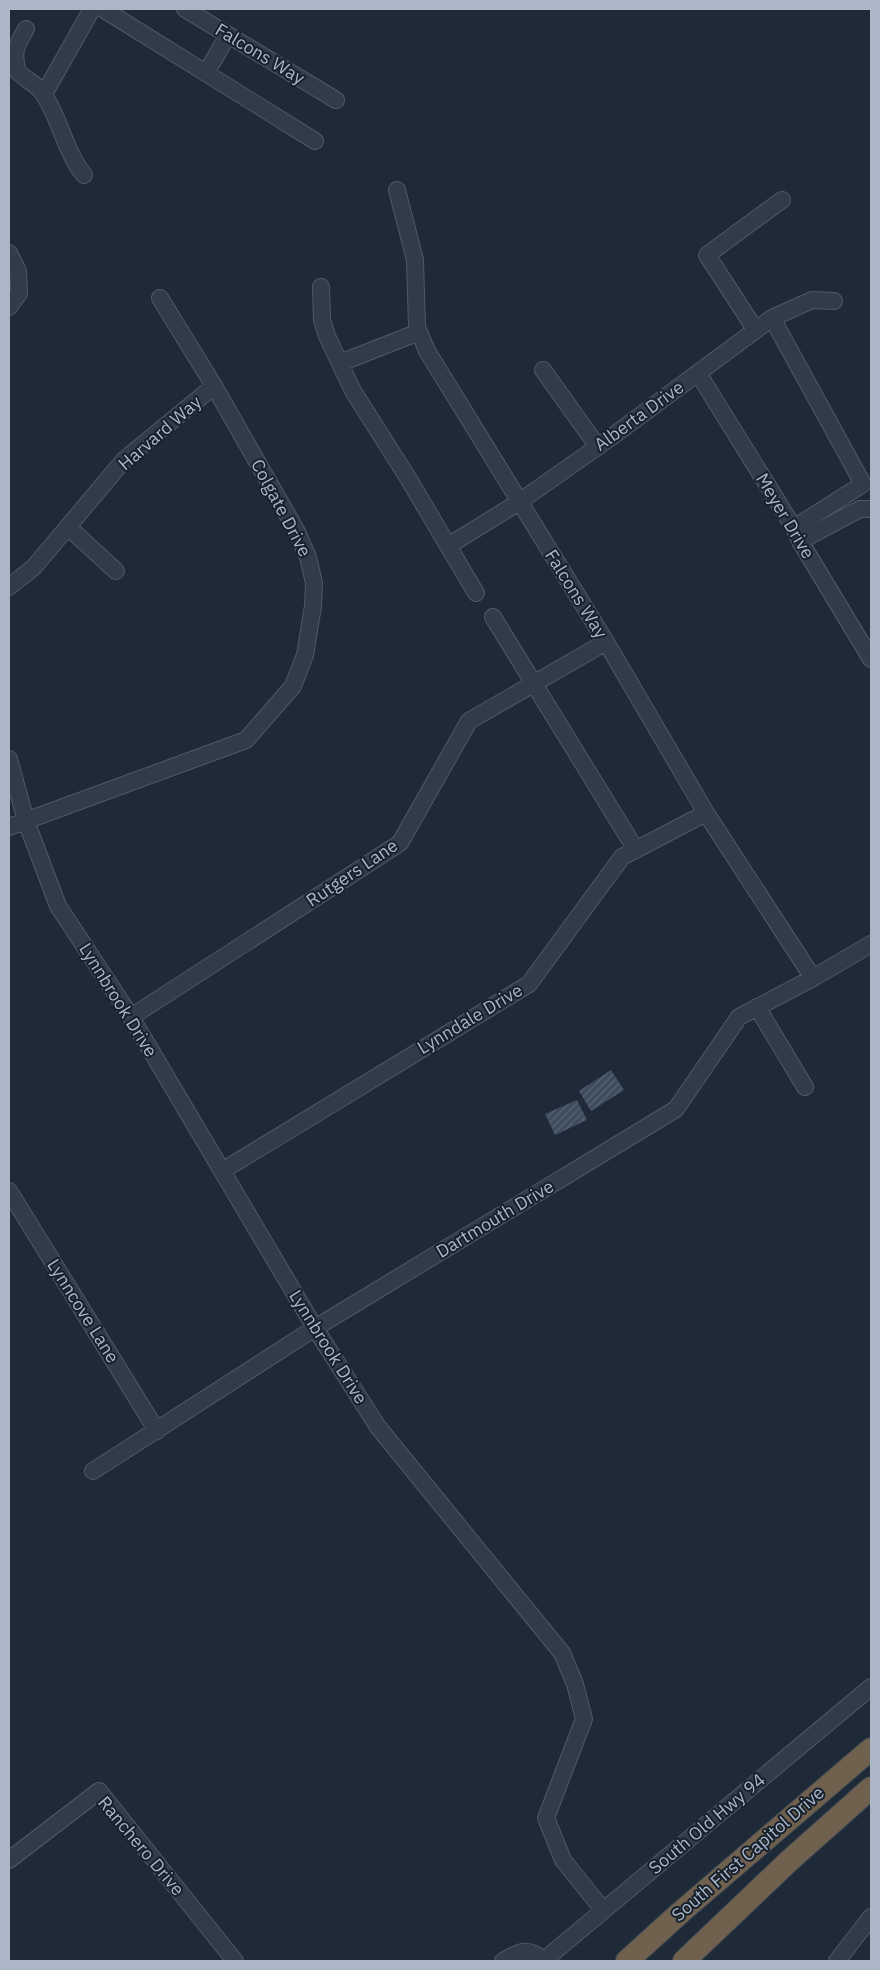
<svg xmlns="http://www.w3.org/2000/svg" width="880" height="1970" viewBox="0 0 880 1970" font-family="'IBM Plex Sans',sans-serif">
<style>
.building{fill:url(#building-hatch)}
.lines{fill:none;stroke-linecap:round;stroke-linejoin:round}
.minor-casing{stroke:#4f5967;stroke-width:18}
.highway-casing{stroke:#3c4653;stroke-width:24}
.minor{stroke:#313c49;stroke-width:16}
.highway{stroke:#6f614e;stroke-width:22}
.labels{text-anchor:middle;stroke-width:4;stroke-linejoin:round;paint-order:stroke}
.street-label{font-size:18px;fill:#abb6c6;stroke:#17212d}
</style>
<defs>
<pattern id="building-hatch" width="6" height="6" patternUnits="userSpaceOnUse" patternTransform="scale(1.25)"><rect width="6" height="6" fill="#3e4c5e"/><path d="M-1 1l2-2M0 6l6-6M5 7l2-2" fill="none" stroke="#576474"/></pattern>
</defs>
<rect width="100%" height="100%" fill="#1e2a38"/>
<path class="building" d="M 611,1070 L 624,1090 L 591,1111 L 579,1091 Z
M 577,1100 L 587,1120 L 555,1135 L 545,1114 Z"/>
<g class="lines">
<g class="minor-casing">
<path id="minor" d="M 103,9 L 315,141
M 185,9 L 336,100
M 26,29 C 16,46 12,53 18,72 C 26,80 35,83 42,92 C 60,117 64,150 84,175
M 206,73 L 228,35
M 44,94 L 92,9
M 397,190 L 415,260 L 417,327 L 427,351 L 606,642 L 706,813 L 813,978
M 9,253 L 18,271 L 19,293 L 9,307
M 321,287 L 322,320 L 327,336 L 353,391 L 408,478 L 476,593
M 772,318 L 863,484 L 794,528
M 755,329 L 707,255 L 782,200
M 340,363 L 419,332
M 543,370 L 598,447
M 698,373 L 794,528 L 800,541 L 871,659
M 68,527 L 116,571
M 800,541 L 860,509 L 871,509
M 448,546 L 519,502 L 610,438 L 772,318 L 812,300 L 834,301
M 9,587 L 34,567 L 124,460 L 214,386
M 493,617 L 636,850
M 9,759 L 26,821 L 58,906 L 131,1017 L 315,1328 L 378,1427 L 562,1653 L 575,1684 L 584,1719 L 546,1818 L 563,1860 L 603,1910
M 9,827 L 246,740 L 293,686 L 305,655 L 313,606 L 314,583 L 308,557 L 296,530 L 214,386 L 160,298
M 757,1007 L 805,1087
M 131,1017 L 400,843 L 469,721 L 606,642
M 222,1171 L 529,984 L 622,857 L 706,813
M 9,1191 L 157,1431
M 93,1471 L 315,1328 L 676,1109 L 739,1017 L 813,978 L 871,944
M 9,1860 L 99,1791 L 235,1961
M 503,1961 C 521,1951 527,1947 544,1960
M 543,1961 L 871,1687
M 837,1961 L 871,1917"/>
</g>
<g class="highway-casing">
<path id="highway" d="M 627,1961 L 681,1912 L 871,1749
M 684,1961 L 789,1861 L 871,1788"/>
</g>
<use href="#minor" class="minor"/>
<use href="#highway" class="highway"/>
</g>
<g class="labels">
<g class="street-label">
<text transform="translate(260 54) rotate(31)" y="6">Falcons Way</text>
<text transform="translate(639 416) rotate(-36)" y="6">Alberta Drive</text>
<text transform="translate(160 433) rotate(-41)" y="6">Harvard Way</text>
<text transform="translate(281 508) rotate(62)" y="6">Colgate Drive</text>
<text transform="translate(785 516) rotate(59)" y="6">Meyer Drive</text>
<text transform="translate(576 594) rotate(58)" y="6">Falcons Way</text>
<text transform="translate(352 873) rotate(-34)" y="6">Rutgers Lane</text>
<text transform="translate(118 1000) rotate(58)" y="6">Lynnbrook Drive</text>
<text transform="translate(470 1019) rotate(-31)" y="6">Lynndale Drive</text>
<text transform="translate(495 1219) rotate(-31)" y="6">Dartmouth Drive</text>
<text transform="translate(83 1311) rotate(58)" y="6">Lynncove Lane</text>
<text transform="translate(328 1347) rotate(58)" y="6">Lynnbrook Drive</text>
<text transform="translate(707 1824) rotate(-40)" y="6">South Old Hwy 94</text>
<text transform="translate(141 1846) rotate(50)" y="6">Ranchero Drive</text>
<text transform="translate(748 1854) rotate(-41)" y="6">South First Capitol Drive</text>
</g>
</g>
<rect width="880" height="1970" fill="none" stroke="#abb6c6" stroke-width="20"/>
</svg>
